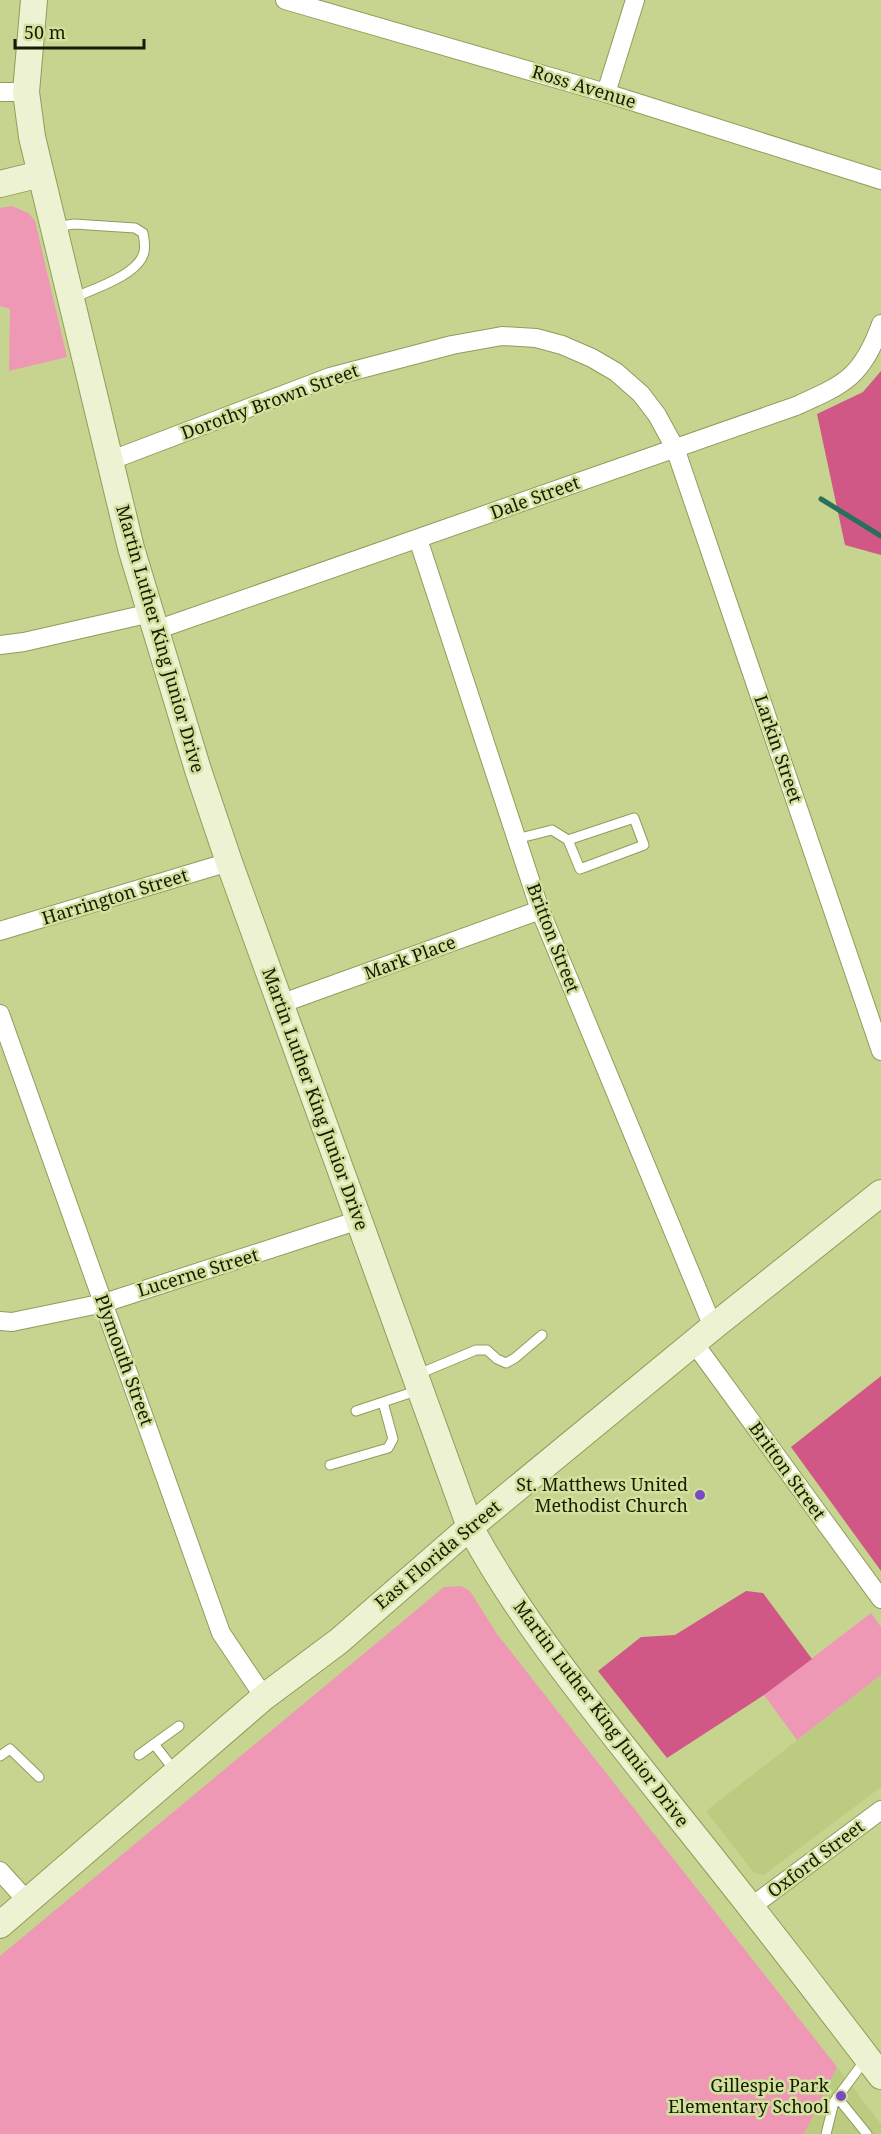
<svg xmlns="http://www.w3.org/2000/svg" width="881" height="2134" viewBox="0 0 881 2134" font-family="'Noto Serif',serif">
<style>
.built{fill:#bbcb7f}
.green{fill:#ef98b5}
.forest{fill:#d05786}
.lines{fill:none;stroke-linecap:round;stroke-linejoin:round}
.stream{stroke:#27705c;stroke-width:5}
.lane-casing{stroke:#8f9d5b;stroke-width:11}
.street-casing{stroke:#8f9d5b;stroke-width:20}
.secondary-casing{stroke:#8f9d5b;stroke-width:28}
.lane{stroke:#fff;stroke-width:9}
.street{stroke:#fff;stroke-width:18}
.secondary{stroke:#ecf2d2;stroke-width:26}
.poi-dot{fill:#7a4ac2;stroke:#d2e19d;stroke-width:2}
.labels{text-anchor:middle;stroke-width:5;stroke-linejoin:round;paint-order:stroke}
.street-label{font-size:18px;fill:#161b02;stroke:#d2e19d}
.poi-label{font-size:18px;fill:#161b02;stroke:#d2e19d;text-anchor:end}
</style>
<rect width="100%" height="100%" fill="#c6d490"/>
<path class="built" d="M 881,1675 L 881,1787 L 764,1875 L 754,1873 L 706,1811 Z
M 837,2067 L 881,2124 L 881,2134 L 804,2134 Z"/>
<path class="green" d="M 12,206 L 28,213 L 35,221 L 67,357 L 9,371 L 10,309 L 0,306 L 0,208 Z
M 461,1586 L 470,1591 L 497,1634 L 837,2067 L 804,2134 L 0,2134 L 0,1956 L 444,1587 Z
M 871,1613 L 881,1627 L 881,1675 L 797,1740 L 764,1695 Z"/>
<path class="forest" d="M 881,371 L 881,555 L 845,545 L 817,414 L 863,392 Z
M 881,1376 L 881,1571 L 791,1447 Z
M 746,1591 L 763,1593 L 812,1659 L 764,1695 L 667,1758 L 598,1671 L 641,1637 L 675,1635 Z"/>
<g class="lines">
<path class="stream" d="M 821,499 L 881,536"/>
<g class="lane-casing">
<path id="lane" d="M 55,227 L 74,224 L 135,228 L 143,233 C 144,238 145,247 144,252 C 139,275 93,289 73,298
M 516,839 L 552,830 L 568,840 L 580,869 L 644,845 L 634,818 L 568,840
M 416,1375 L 476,1350 L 487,1350 L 497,1359 L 506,1363 L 515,1358 L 542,1335
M 356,1411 L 419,1390
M 330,1465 L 388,1448 L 393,1439 L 383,1402
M 139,1755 L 154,1744
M 0,1756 L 10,1749 L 39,1777
M 175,1771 L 154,1744 L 179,1726
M 837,2097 L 867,2134
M 826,2134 L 834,2102 L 865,2060"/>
</g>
<g class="street-casing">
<path id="street" d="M 285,0 L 606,93 L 881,180
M 0,92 L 26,92
M 606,93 L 635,0
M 109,461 L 330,377 L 452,345 L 502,336 L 536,338 L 562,345 L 592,358 L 616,372 L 641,394 L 657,415 L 675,448 L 881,1051
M 418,539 L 540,910 L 713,1327
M 156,630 L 796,406 C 845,384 862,377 881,324
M 0,645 L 24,642 L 151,613
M 0,931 L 229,862
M 280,1004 L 540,910
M 0,1014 L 221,1633 L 264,1697
M 0,1321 L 12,1322 L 104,1303 L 359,1220
M 694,1343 L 881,1599
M 0,1871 L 28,1902
M 751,1907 L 881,1810"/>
</g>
<g class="secondary-casing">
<path id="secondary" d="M 34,0 L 26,92 L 32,137 L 131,548 L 198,770 L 229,862 L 470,1527 C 522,1623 592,1707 660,1793 C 735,1886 809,1981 881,2076
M 0,184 L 41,174
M 0,1925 L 264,1697 L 339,1641 L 470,1527 L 713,1327 L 881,1193"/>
</g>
<use href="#lane" class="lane"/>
<use href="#street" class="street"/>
<use href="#secondary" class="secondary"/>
</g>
<g class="poi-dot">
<circle cx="700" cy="1495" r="6"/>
<circle cx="841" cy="2096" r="6"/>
</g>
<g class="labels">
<g class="street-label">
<text transform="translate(584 87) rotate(17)" y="6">Ross Avenue</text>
<text transform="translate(270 402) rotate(-20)" y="6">Dorothy Brown Street</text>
<text transform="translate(535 498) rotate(-20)" y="6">Dale Street</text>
<text transform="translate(160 639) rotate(74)" y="6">Martin Luther King Junior Drive</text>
<text transform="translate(778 749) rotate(71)" y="6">Larkin Street</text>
<text transform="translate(115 897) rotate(-17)" y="6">Harrington Street</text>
<text transform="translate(553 938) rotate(69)" y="6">Britton Street</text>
<text transform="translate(410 958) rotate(-20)" y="6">Mark Place</text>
<text transform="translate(315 1099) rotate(70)" y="6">Martin Luther King Junior Drive</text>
<text transform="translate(198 1273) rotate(-17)" y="6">Lucerne Street</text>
<text transform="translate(124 1360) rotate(70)" y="6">Plymouth Street</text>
<text transform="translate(787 1471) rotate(54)" y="6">Britton Street</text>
<text transform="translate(438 1555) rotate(-40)" y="6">East Florida Street</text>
<text transform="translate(601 1714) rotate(53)" y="6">Martin Luther King Junior Drive</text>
<text transform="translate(816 1859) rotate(-37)" y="6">Oxford Street</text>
</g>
<g class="poi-label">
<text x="688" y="1491">St. Matthews United<tspan x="688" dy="21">Methodist Church</tspan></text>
<text x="829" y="2092">Gillespie Park<tspan x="829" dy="21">Elementary School</tspan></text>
</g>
</g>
<path d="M15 39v9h129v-9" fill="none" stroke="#161b02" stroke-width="3"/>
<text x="24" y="39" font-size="18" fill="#161b02" stroke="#d2e19d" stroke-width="4.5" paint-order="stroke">50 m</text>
</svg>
